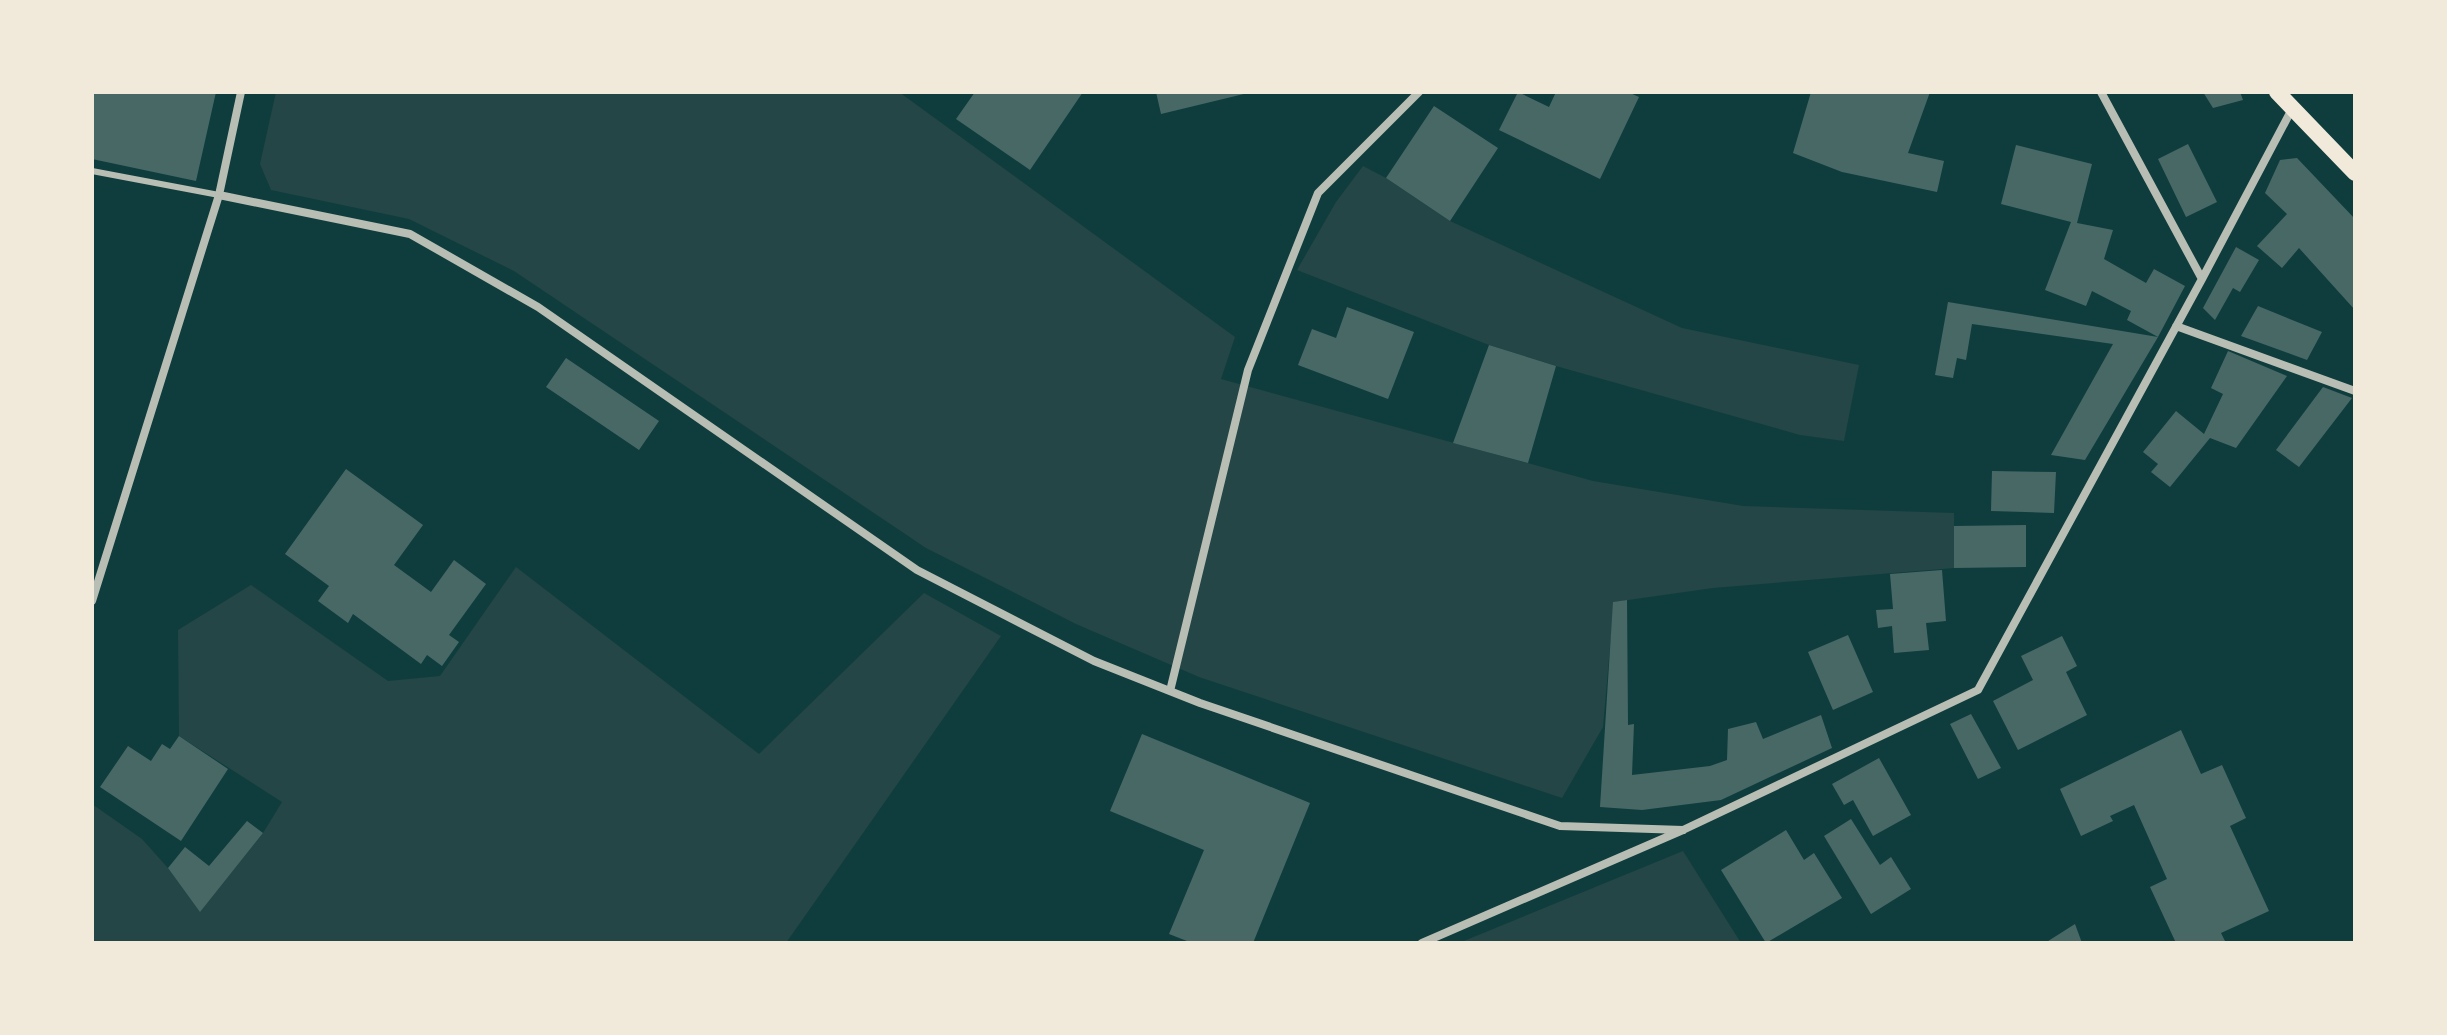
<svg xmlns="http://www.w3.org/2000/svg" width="2447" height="1035" viewBox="0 0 2447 1035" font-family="'Work Sans',sans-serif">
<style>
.green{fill:#244646}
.building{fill:#486865}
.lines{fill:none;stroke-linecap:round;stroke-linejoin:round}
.service{stroke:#b8beb3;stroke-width:6}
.minor{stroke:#b8beb3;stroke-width:8}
.secondary{stroke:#f1e9da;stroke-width:16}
</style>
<rect width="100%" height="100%" fill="#0f3d3e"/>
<path class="green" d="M 276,92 L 899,92 L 1235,337 L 1221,379 L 1593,481 L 1743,506 L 1954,513 L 1954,568 L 1713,588 L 1614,602 L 1603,727 L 1562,798 L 1199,677 L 1076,624 L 926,548 L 514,271 L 409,219 L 271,190 L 260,164 Z
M 1363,166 L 1386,178 L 1450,221 L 1682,328 L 1859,365 L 1844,441 L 1800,435 L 1556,366 L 1489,345 L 1297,270 L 1336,202 Z
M 516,567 L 759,754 L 924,593 L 1001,636 L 786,943 L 92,943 L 92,804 L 142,839 L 168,868 L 200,911 L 263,833 L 282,802 L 179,736 L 178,630 L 251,585 L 388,681 L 440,676 Z
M 1683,851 L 1741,943 L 1459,943 Z"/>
<path class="building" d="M 92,92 L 216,92 L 196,181 L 92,159 Z
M 975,92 L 1083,92 L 1030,170 L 956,119 Z
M 1156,92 L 1247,92 L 1248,93 L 1161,114 Z
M 1518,92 L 1549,107 L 1556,92 L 1628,92 L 1639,97 L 1600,179 L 1499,130 Z
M 1811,92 L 1930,92 L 1908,153 L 1944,161 L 1937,192 L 1842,172 L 1793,153 Z
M 2203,92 L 2240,92 L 2243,100 L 2213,108 Z
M 1434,106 L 1498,148 L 1450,221 L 1386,178 Z
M 2188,144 L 2217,202 L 2186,217 L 2158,159 Z
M 2016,145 L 2092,164 L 2077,223 L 2113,230 L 2104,259 L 2146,283 L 2154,269 L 2185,286 L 2158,337 L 2085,460 L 2051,455 L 2113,344 L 1972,324 L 1966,360 L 1957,358 L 1953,378 L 1935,375 L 1948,302 L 2158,337 L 2127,320 L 2131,311 L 2092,291 L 2086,306 L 2045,290 L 2071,222 L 2001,204 Z
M 2297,158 L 2355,219 L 2355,310 L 2299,248 L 2282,268 L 2257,246 L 2287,214 L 2265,193 L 2280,160 Z
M 2236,247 L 2259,260 L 2240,292 L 2233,288 L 2215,320 L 2203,308 Z
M 2258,306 L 2322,332 L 2307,360 L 2241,336 Z
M 1347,307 L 1414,332 L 1388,399 L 1298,365 L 1312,329 L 1336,338 Z
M 1489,345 L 1556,366 L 1528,463 L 1453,443 Z
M 2228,351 L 2287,376 L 2236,448 L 2210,438 L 2170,487 L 2151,472 L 2158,464 L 2143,452 L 2176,411 L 2204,434 L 2223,394 L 2211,388 Z
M 566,358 L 659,421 L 639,450 L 546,387 Z
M 2323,387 L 2352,398 L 2299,467 L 2276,450 Z
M 346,469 L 423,525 L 394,565 L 431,592 L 454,560 L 486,584 L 449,635 L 459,642 L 442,666 L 427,655 L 421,664 L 353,614 L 348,623 L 318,601 L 329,586 L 285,554 Z
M 1992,471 L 2056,472 L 2054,513 L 1991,511 Z
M 2026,525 L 2026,567 L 1954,568 L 1954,526 Z
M 1942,570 L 1946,621 L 1926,623 L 1929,650 L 1894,653 L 1892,626 L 1878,628 L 1876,610 L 1893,609 L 1890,574 Z
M 1627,600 L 1628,725 L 1634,724 L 1632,775 L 1710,766 L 1727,760 L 1728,729 L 1756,722 L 1763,739 L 1821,715 L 1832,748 L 1721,800 L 1642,810 L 1600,807 L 1613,602 Z
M 1848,635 L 1873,692 L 1833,710 L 1808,652 Z
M 2062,636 L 2077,666 L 2066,672 L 2087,715 L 2018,750 L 1993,701 L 2033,680 L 2021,656 Z
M 1971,714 L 2001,768 L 1978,779 L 1950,724 Z
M 2181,730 L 2201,774 L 2222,765 L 2246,818 L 2230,826 L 2269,911 L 2221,933 L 2226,943 L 2176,943 L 2150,887 L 2167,879 L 2134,805 L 2110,816 L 2113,821 L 2081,836 L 2060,789 Z
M 1142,734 L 1310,803 L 1253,943 L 1192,943 L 1169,934 L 1204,850 L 1110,811 Z
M 179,736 L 228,769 L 181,841 L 100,787 L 128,746 L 151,761 L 162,744 L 170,749 Z
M 1879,758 L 1911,815 L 1873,836 L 1853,800 L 1844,805 L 1832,784 Z
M 1851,819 L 1880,865 L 1891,857 L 1911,889 L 1871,914 L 1824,836 Z
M 247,821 L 263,833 L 200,912 L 168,868 L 185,847 L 209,866 Z
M 1786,830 L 1804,860 L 1814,853 L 1842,898 L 1766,943 L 1721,870 Z
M 2075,924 L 2082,943 L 2045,943 Z"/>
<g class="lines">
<path class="service" d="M 92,171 L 219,195"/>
<path class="minor" d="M 2101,92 L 2202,279
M 219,195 L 410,234 L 538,307 L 917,570 L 1094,661 L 1200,703 L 1560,826 L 1683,830
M 2176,326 L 2355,391
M 92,601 L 219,195 L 241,92
M 1170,691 L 1248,370 L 1318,193 L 1419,92
M 1422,943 L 1683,830 L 1978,690 L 2202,279 L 2292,109"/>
<path class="secondary" d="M 2277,92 L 2355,173"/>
</g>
<rect width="2447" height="1035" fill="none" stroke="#f1e9da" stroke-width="188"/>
</svg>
